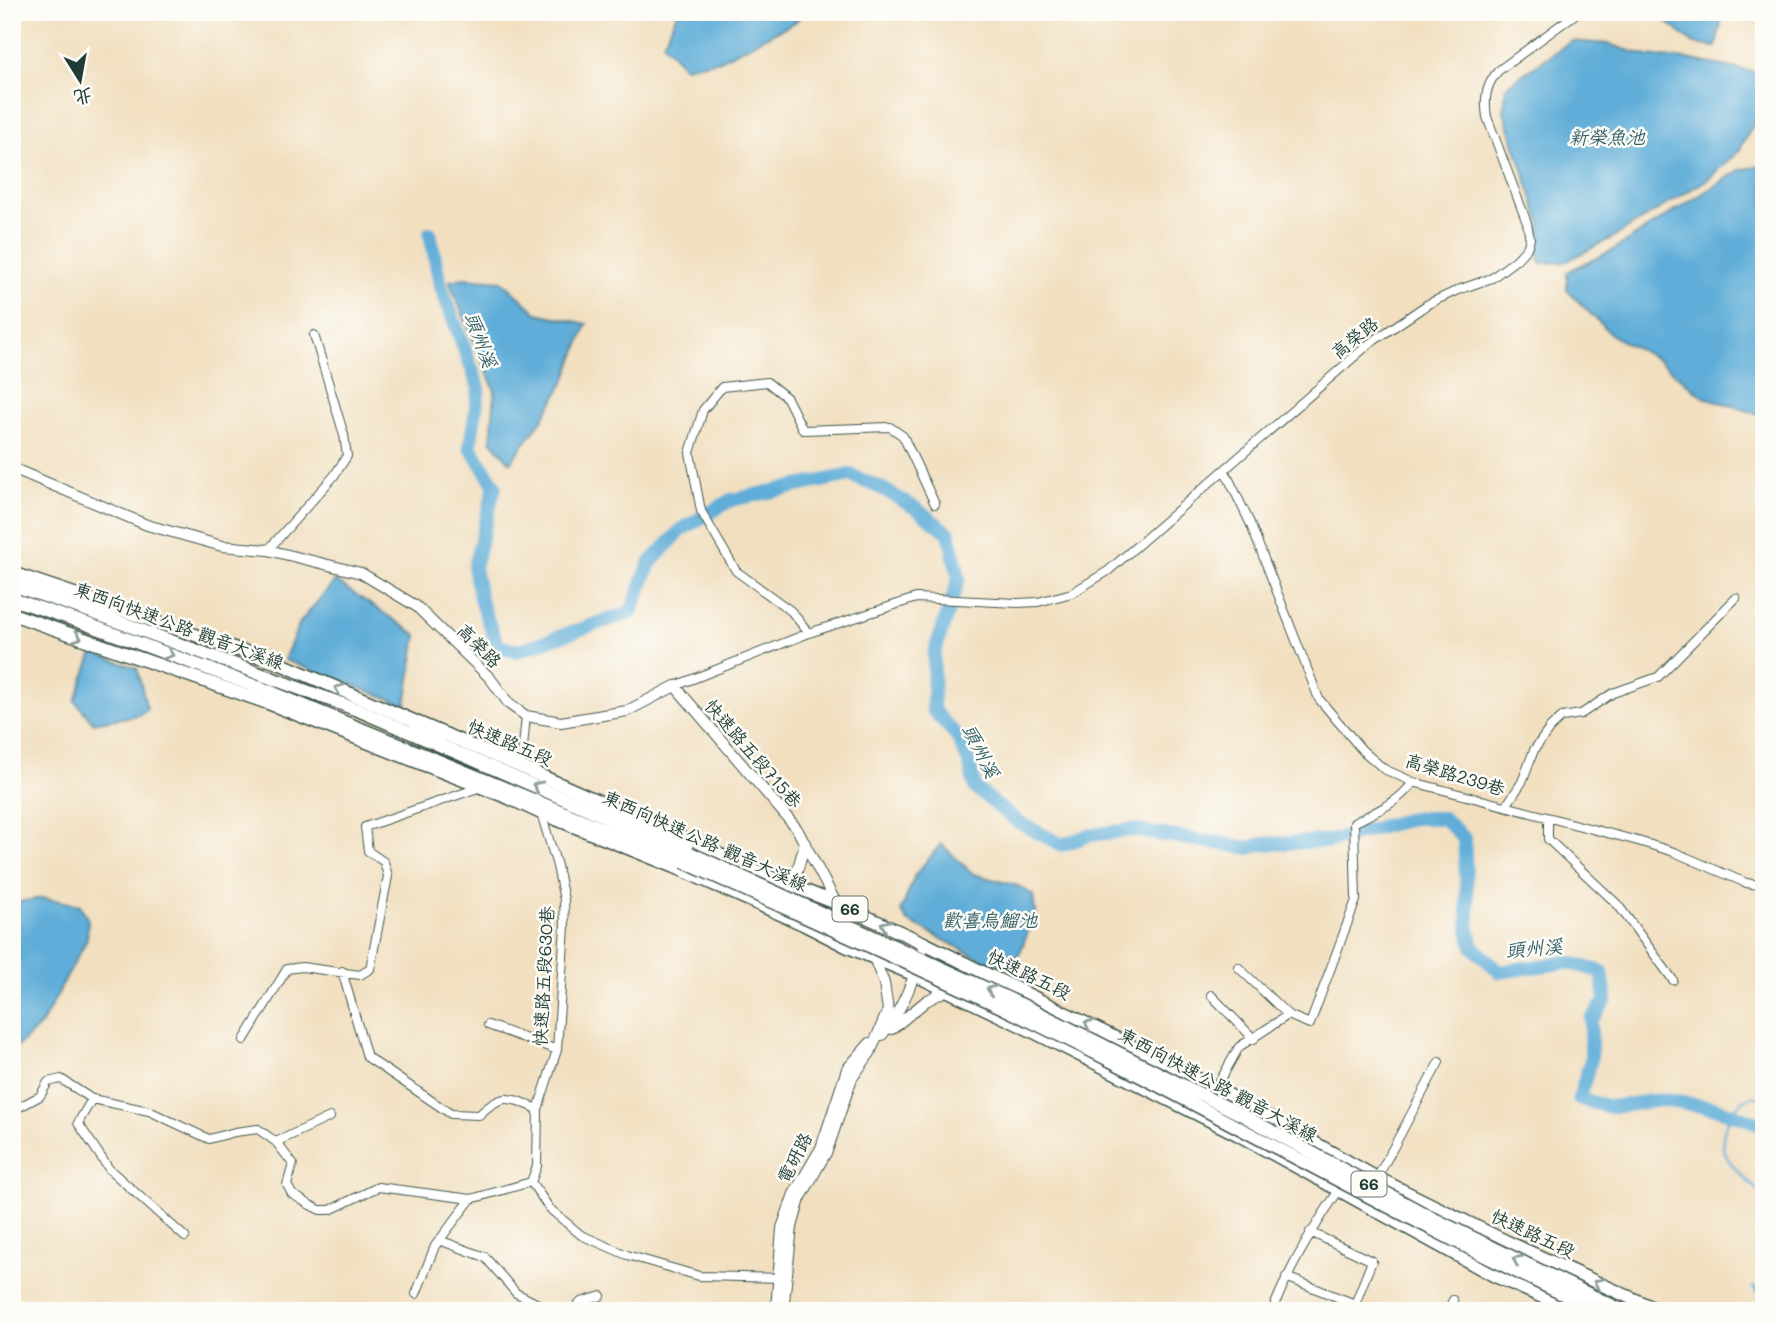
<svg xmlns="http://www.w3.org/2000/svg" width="1776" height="1323" viewBox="0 0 1776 1323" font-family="Mali,'LXGW WenKai TC',sans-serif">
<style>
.water{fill:#5eadd8;stroke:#3e7586;stroke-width:2}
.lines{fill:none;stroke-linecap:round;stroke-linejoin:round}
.stream{stroke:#5eadd8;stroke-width:2.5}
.river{stroke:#5eadd8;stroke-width:14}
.minor-casing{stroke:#3e5549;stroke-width:10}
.tertiary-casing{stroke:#3e5549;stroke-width:12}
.primary-casing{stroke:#3e5549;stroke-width:15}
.trunk-casing{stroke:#3e5549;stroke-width:15}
.minor{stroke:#fff;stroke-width:8}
.tertiary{stroke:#fff;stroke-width:10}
.primary{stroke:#fff;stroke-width:12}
.trunk{stroke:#fff;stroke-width:12}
.trunk-bridge-casing{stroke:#3e5549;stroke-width:15;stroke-linecap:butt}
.trunk-bridge{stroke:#fff;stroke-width:12}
.oneway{stroke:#8f9e9a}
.labels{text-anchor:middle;stroke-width:5;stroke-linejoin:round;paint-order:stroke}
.shield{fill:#fdfcf7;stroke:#62766e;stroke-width:2}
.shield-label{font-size:16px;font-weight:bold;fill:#1f3d34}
.street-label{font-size:18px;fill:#1f3d34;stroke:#fdfcf7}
.water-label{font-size:19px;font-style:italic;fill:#325f65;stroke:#fdfcf7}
</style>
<rect width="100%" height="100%" fill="#fdfcf7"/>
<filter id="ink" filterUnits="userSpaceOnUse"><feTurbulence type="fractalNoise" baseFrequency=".0143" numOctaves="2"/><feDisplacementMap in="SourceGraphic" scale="14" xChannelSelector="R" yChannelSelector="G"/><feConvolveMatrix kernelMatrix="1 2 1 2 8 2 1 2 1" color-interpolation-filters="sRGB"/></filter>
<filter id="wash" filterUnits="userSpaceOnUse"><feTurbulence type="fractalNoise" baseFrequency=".00686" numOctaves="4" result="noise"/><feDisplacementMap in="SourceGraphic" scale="28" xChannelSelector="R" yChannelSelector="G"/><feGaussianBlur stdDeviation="1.57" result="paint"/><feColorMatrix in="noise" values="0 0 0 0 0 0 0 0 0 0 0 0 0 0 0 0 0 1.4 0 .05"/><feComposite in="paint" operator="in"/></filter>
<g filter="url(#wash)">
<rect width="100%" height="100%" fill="#f1dfc0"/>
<path class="water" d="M 678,12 L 805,12 L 795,22 L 720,60 L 684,67 L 663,43 Z
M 1645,12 L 1717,12 L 1721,24 L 1716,47 L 1694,44 L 1667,22 Z
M 1571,41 L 1608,44 L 1647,56 L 1687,59 L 1764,74 L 1764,104 L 1739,151 L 1708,179 L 1612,238 L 1565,262 L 1541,263 L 1537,250 L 1541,224 L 1504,112 L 1506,86 Z
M 1764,165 L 1764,416 L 1704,397 L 1657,359 L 1613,336 L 1567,290 L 1567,272 L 1613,250 L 1740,170 Z
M 464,278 L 502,281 L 537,313 L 587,324 L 565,381 L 542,420 L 510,463 L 491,440 L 495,391 L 449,281 Z
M 335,581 L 417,635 L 406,705 L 284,660 L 300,622 Z
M 93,653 L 137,668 L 147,709 L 138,715 L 94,723 L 75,701 Z
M 941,844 L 973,874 L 1018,886 L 1033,895 L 1035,913 L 1019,955 L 1001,964 L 990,964 L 907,921 L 901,911 L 915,875 Z
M 43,898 L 80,905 L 88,920 L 87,939 L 41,1025 L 12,1051 L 12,903 Z"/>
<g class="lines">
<path class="stream" d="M 1764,1100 C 1741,1084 1717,1132 1724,1150 C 1730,1168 1752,1184 1764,1197
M 1764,1292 L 1753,1287 L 1764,1301"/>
<path class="river" d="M 430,233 L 440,284 L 479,388 L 470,447 L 495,486 L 474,567 L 481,603 L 498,646 L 517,651 L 631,612 L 650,563 L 681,530 L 731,500 L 850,475 L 881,488 L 917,509 L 949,533 L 959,578 L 934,654 L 933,710 L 957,736 L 970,765 L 975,788 L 1018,822 L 1062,845 L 1090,835 L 1131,830 L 1250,848 L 1261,844 L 1330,841 L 1413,818 L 1443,818 L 1464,838 L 1469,930 L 1473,947 L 1500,972 L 1567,962 L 1602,972 L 1606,1000 L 1591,1020 L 1591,1059 L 1579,1099 L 1611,1107 L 1661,1100 L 1715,1108 L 1764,1125"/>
</g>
</g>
<g filter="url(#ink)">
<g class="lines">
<g class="minor-casing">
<path id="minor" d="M 1225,471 L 1250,523 L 1319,699 L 1362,750 L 1384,769 L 1413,782 L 1638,841 L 1674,852 L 1746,883 L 1764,886
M 268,550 L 334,476 L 347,456 L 344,435 L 314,335
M 809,633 L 791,611 L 736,571 L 701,511 L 690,453 L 703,410 L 722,387 L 767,382 L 787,398 L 803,430 L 890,427 L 903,436 L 935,504
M 675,686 L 809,633 L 916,598 L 1017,603 L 1038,602 L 1072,593 L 1108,571 L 1369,344 L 1428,304 L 1458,290 L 1492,278 L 1517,259 L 1527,248 L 1530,239 L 1527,223 L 1487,117 C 1484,98 1486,85 1498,71 L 1578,12
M 521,767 L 526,716
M 1506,806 L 1522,782 L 1534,750 L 1550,728 L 1562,717 L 1581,714 L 1613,693 L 1658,677 L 1736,598
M 1548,819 L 1548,839 L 1618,905 L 1673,980
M 1238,967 L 1288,1015
M 342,971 L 367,1057 L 451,1114 L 479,1115 C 503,1092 509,1097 538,1109
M 1211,995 L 1254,1039
M 488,1025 L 557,1050
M 244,1040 L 287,969 L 302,967 L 360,975 L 370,969 L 388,876 L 384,862 L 368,851 L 365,827 L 481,787
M 1216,1088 L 1239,1047 L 1288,1015 L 1310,1024 L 1356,900 L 1354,823 C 1376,811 1399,803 1413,782
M 92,1099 L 78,1123 L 109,1169 L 185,1237
M 12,1111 L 40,1096 L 48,1082 L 61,1079 L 92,1099 L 149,1111 L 209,1139 L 235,1132 L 258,1129 L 276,1142 L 293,1164 L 287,1185 L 292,1194 L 310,1205 L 320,1210 L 330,1210 L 378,1187 L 471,1199 L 531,1182
M 276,1142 L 330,1117
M 1377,1178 L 1439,1062
M 531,1182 L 537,1166 L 538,1109 L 557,1050 L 565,926 L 564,900 L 557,866 L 541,813
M 531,1182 L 550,1209 L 581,1235 L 627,1255 L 699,1276 L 785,1278
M 1310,1232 L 1372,1261 L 1355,1304
M 439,1240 L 485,1257 L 516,1293 L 552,1311
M 1286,1277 L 1355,1304 L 1367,1311
M 416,1294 L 435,1246 L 471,1199
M 573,1311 L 581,1302 L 601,1296
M 1272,1311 C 1290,1267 1312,1229 1339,1190
M 1448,1311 L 1453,1300"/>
</g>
<g class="tertiary-casing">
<path id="tertiary" d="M 12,468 L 147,525 L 222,546 L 268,550 L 361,573 L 416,606 L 490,678 L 509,704 L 526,716 L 561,722 L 627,711 L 675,686 L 797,829 L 836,903
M 791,893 L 805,843
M 892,1029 L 926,1001 L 947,990
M 882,1035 C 904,1008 915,976 924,943
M 776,1311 L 782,1228 L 794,1194 L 821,1148 L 847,1069 L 870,1043
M 783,1311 L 792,1227 L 800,1199 L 827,1151 L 852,1078 L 870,1053 L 888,1010 L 884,983 L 874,958"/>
</g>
<g class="primary-casing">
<path id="primary" d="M 12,573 L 281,664 L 521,767 L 772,878 L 836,903 L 924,943 L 1216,1088 L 1377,1178 L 1505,1241 L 1660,1311
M 12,614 L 268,703 L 509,798 L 541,813 L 675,867 L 803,924 L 846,946 L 915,975 L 1020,1025 L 1237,1134 L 1493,1275 L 1574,1311"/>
</g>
<g class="trunk-casing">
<path id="trunk" d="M 12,585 L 89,611 L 358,710 L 690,853
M 12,599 L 84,623 L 271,692 L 684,862
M 417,727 L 447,735
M 405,755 L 425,765"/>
</g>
<use href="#minor" class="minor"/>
<use href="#tertiary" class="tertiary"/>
<use href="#primary" class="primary"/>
<use href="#trunk" class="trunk"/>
<g class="trunk-bridge-casing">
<path id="trunk-bridge" d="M 690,853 L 1031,1009 L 1246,1117 L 1434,1219 L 1623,1311
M 684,862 C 828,928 974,991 1115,1063 C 1276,1146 1434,1234 1598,1311"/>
</g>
<use href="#trunk-bridge" class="trunk-bridge"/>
</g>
<defs><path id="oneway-chevron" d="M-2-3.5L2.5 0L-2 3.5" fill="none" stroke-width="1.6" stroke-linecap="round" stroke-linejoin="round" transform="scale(1.75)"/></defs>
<g class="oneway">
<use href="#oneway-chevron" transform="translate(77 637) rotate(19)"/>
<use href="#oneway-chevron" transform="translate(169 654) rotate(20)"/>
<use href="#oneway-chevron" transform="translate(339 689) rotate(-157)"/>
<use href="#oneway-chevron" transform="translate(537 786) rotate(-156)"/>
<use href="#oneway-chevron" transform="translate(885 925) rotate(-156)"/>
<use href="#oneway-chevron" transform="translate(991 990) rotate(-155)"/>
<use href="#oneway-chevron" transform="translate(1089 1024) rotate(-153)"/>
<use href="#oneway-chevron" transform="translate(1517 1260) rotate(-154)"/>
<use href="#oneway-chevron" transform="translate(1598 1283) rotate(-156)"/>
</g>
</g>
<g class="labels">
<g class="shield">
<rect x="832.5" y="896.5" width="35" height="25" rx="5"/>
<rect x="1351.5" y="1171.5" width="35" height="25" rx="5"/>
</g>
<g class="shield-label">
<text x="850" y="915">66</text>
<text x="1369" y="1190">66</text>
</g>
<g class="street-label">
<text transform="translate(1355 338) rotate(-39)" y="6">高榮路</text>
<text transform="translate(179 626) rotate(20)" y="6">東西向快速公路 觀音大溪線</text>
<text transform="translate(479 646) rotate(45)" y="6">高榮路</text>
<text transform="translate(510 743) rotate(23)" y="6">快速路五段</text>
<text transform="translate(753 754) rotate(49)" y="6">快速路五段715巷</text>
<text transform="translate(1455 775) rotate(17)" y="6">高榮路239巷</text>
<text transform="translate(705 841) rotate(24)" y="6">東西向快速公路 觀音大溪線</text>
<text transform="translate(1029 975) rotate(26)" y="6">快速路五段</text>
<text transform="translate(544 976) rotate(-87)" y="6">快速路五段630巷</text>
<text transform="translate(1218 1085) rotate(28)" y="6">東西向快速公路 觀音大溪線</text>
<text transform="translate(795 1158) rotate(-63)" y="6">電研路</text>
<text transform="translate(1533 1234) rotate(25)" y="6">快速路五段</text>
</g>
<g class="water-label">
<text x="1607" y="144">新榮魚池</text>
<text transform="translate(481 340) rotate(70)" y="7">頭州溪</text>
<text transform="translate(981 751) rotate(63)" y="7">頭州溪</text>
<text x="990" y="927">歡喜烏鰡池</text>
<text transform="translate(1534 948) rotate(-5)" y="7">頭州溪</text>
</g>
</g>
<rect width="1776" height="1323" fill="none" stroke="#fdfcf7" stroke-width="42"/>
<g transform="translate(80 80) rotate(169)" stroke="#fdfcf7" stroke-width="5" paint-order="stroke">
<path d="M0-5L12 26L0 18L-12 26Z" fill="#1f3d34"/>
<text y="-10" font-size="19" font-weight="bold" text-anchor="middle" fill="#1f3d34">北</text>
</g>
</svg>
